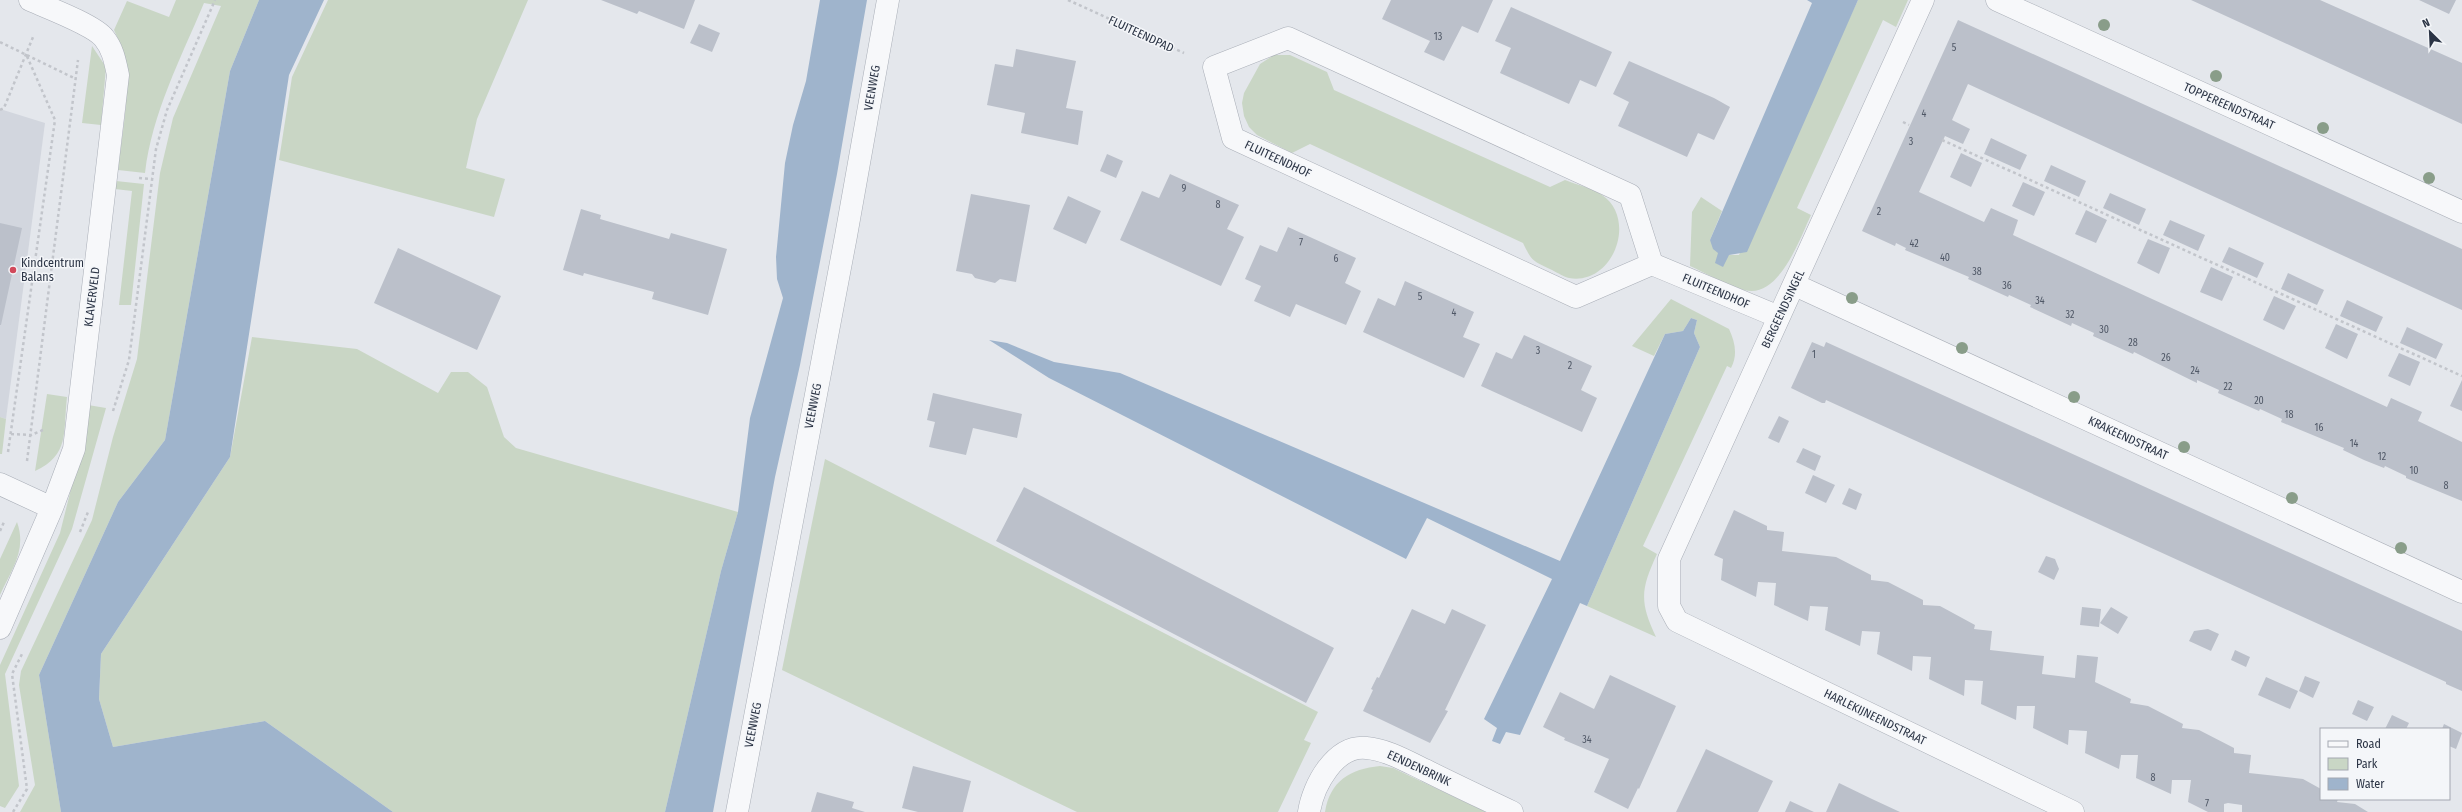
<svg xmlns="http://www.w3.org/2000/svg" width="2462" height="812" viewBox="0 0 2462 812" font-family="'Fira Sans Condensed',sans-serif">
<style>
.built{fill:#d2d6de}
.green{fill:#c9d6c5}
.water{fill:#9fb4cc}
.building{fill:#bbc0ca}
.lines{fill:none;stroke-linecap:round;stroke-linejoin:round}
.minor-casing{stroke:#a9aeb7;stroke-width:23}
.path{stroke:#c2c5cb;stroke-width:2.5;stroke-dasharray:3 3;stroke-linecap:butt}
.minor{stroke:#f7f8fa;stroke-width:22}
.tree{fill:#899d89}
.poi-dot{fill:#d1495b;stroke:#f4f6f9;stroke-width:1.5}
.labels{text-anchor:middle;stroke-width:3;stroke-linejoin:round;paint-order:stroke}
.number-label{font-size:10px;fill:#4f5766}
.street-label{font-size:12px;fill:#2b3445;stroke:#f4f6f9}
.poi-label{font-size:12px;fill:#2b3445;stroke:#f4f6f9;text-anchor:start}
</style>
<rect width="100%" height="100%" fill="#e4e7ec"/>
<path class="built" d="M 0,109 L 45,123 L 6,419 L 0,417 Z"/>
<path class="green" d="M 176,0 L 259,0 L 230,71 L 165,440 L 118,502 L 39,675 L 61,812 L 20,812 L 35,785 L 19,685 L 21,671 L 92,520 L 113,437 L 137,359 L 160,173 L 173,118 L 221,6 L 204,3 C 181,58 152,113 145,173 L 118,170 C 123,124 136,73 114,30 L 127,1 L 169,17 Z
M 328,0 L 528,0 L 477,119 L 466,168 L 505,179 L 494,217 L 279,160 L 292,77 Z
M 1858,0 L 1908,0 L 1896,27 L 1883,20 L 1797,208 L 1811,215 C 1800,238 1779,300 1744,290 C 1725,284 1707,274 1690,266 L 1692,212 L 1701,197 L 1722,211 L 1710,240 L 1729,255 L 1739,255 Z
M 92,46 L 106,67 L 101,125 L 82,123 Z
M 1274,55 L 1290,55 L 1327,72 L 1334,90 L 1550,187 L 1565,180 C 1577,185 1592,188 1602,195 C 1638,219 1613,286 1569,278 C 1564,277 1558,273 1552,270 C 1533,261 1532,262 1523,243 L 1310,144 L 1292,153 L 1257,135 L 1249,127 L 1244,116 L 1242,103 L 1244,93 L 1260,64 Z
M 116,181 L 144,184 L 131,305 L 119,305 L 132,191 L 115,189 Z
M 1671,299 L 1729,329 C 1735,342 1738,355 1731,368 L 1727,366 L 1643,546 L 1657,554 C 1641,589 1639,601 1656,637 L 1587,606 L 1700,347 L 1694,333 L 1697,320 L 1691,318 L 1683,331 L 1665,334 L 1654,356 L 1632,346 Z
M 252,337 L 357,349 L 438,393 L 451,372 L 468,372 L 487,387 L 504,437 L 516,448 L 738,512 L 721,571 L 665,812 L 393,812 L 265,721 L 113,747 L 99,699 L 101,654 L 230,457 Z
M 47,394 L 67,397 C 63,432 70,455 35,471 Z
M 88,405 L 106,408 L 72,529 L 5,674 L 19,786 L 5,808 L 0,806 L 0,665 L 60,533 L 86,429 Z
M 0,417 L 6,419 L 2,454 L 0,454 Z
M 825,459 L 1318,712 L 1304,740 L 1311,743 L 1278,812 L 1077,812 L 782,670 Z
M 17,522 C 27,550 12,569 0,595 L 0,559 Z
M 1380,766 L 1393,768 L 1486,812 L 1325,812 C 1330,781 1350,769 1380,766 Z"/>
<path class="water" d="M 259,0 L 324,0 L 289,75 L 230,457 L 101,654 L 99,699 L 113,747 L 265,721 L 393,812 L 61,812 L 39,675 L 118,502 L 165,440 L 230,71 Z
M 820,0 L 867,0 L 837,174 L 800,365 L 775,477 L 713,812 L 665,812 L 721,571 L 738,512 L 750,418 L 783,298 L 777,279 L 776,257 L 785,163 L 793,125 L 806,81 Z
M 1807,0 L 1858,0 L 1747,252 L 1729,255 L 1723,267 L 1715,263 L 1718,253 L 1713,249 L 1710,240 L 1812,3 Z
M 1691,318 L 1697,320 L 1694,333 L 1700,347 L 1587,606 L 1580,603 L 1520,735 L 1506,732 L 1500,744 L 1492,741 L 1497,728 L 1484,719 L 1552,579 L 1427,518 L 1406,559 L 1049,378 L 989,340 L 1007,343 L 1054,362 L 1120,373 L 1560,561 L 1665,334 L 1683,331 Z"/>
<path class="building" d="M 601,0 L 695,0 L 684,29 L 639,11 L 637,14 Z
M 1391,0 L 1493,0 L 1478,33 L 1462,26 L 1444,61 L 1424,52 L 1430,41 L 1382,19 Z
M 2191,0 L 2320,0 L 2462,63 L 2462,124 Z
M 2419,0 L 2456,0 L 2449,14 Z
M 1511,7 L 1612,52 L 1596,87 L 1580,80 L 1569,104 L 1500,73 L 1511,48 L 1495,41 Z
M 1958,20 L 2462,249 L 2462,310 L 1968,84 L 1952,120 L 1970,129 L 1963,144 L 1945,136 L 1919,192 L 1984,222 L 1991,208 L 2018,220 L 2013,235 L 2387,407 L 2391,398 L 2422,412 L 2418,421 L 2462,442 L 2462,501 L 2406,478 L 2406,476 L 2385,466 L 2384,468 L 2364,460 L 2343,450 L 2344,448 L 2281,422 L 2282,419 L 2260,409 L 2259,411 L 2218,393 L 2219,390 L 2197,380 L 2197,383 L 2134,352 L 2133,354 L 2093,336 L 2094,333 L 2072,323 L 2071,326 L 2030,307 L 2031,305 L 2009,295 L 2008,297 L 1968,279 L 1969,277 L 1905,250 L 1906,248 L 1896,243 L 1895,246 L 1862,231 Z
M 699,24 L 720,33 L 712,52 L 690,43 Z
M 1016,49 L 1076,61 L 1066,108 L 1083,111 L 1078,145 L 1021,133 L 1025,113 L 987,105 L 995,64 L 1013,67 Z
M 1629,61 L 1714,98 L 1730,107 L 1714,140 L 1698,133 L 1687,157 L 1618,126 L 1629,102 L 1613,94 Z
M 1991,138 L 2027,155 L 2020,170 L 1984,154 Z
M 1961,153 L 1982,163 L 1971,187 L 1950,177 Z
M 1107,154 L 1123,161 L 1116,178 L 1100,171 Z
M 2051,165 L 2086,181 L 2079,197 L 2044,181 Z
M 1170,174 L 1239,205 L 1227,229 L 1244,237 L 1221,286 L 1120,240 L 1142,191 L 1159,198 Z
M 2023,182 L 2045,192 L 2034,216 L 2012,206 Z
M 2110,193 L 2146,209 L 2139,225 L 2103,208 Z
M 971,194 L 1030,205 L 1016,282 L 1000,279 L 995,283 L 975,278 L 972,274 L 956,271 Z
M 1068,196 L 1101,211 L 1086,244 L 1053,229 Z
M 581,209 L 601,215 L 600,219 L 669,239 L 671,233 L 727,249 L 708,315 L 652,299 L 654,292 L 584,273 L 583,276 L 563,270 Z
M 2086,210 L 2107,220 L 2096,243 L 2075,234 Z
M 2170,220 L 2205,235 L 2198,251 L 2163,235 Z
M 0,223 L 22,228 L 1,325 L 0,325 Z
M 1288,227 L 1356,258 L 1345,283 L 1361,291 L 1346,325 L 1296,304 L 1290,317 L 1254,301 L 1261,286 L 1245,279 L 1260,245 L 1277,252 Z
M 2148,239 L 2170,248 L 2159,274 L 2137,263 Z
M 2229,247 L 2264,263 L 2257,278 L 2222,262 Z
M 398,248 L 501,296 L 477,350 L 374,303 Z
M 2211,267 L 2233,277 L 2222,301 L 2200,292 Z
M 2288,273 L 2324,290 L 2317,305 L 2281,289 Z
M 1405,281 L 1474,312 L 1463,337 L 1480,344 L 1464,378 L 1363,332 L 1378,298 L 1395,306 Z
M 2274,296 L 2296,306 L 2284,330 L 2263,320 Z
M 2347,300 L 2383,317 L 2376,332 L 2340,316 Z
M 2336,324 L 2358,334 L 2347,359 L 2325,348 Z
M 2407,327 L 2443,344 L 2436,359 L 2400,343 Z
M 1524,335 L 1592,366 L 1581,390 L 1597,398 L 1582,432 L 1481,386 L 1496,352 L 1512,359 Z
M 1812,342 L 1824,347 L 1826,342 L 2462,631 L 2462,691 L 2446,684 L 2446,682 L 1859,415 L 1826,400 L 1825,403 L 1822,403 L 1791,388 Z
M 2399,353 L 2420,362 L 2410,386 L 2388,376 Z
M 2462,380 L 2462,411 L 2450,406 Z
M 933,393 L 1022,414 L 1017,438 L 973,428 L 966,455 L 929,447 L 935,422 L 927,420 Z
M 1779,416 L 1789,421 L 1779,443 L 1768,438 Z
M 1803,448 L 1821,456 L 1815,471 L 1796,462 Z
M 1813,475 L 1835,485 L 1826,503 L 1805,493 Z
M 1024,487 L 1334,648 L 1306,703 L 996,541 Z
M 1849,488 L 1862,494 L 1856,510 L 1842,504 Z
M 1734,510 L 1767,526 L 1767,530 L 1784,532 L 1782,551 L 1836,557 L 1871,575 L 1871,580 L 1888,582 L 1923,600 L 1923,605 L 1940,606 L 1975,625 L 1974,629 L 1992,631 L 1990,650 L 2044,656 L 2042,674 L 2075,678 L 2077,655 L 2098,657 L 2095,682 L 2131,699 L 2130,703 L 2148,706 L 2183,724 L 2182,728 L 2199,730 L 2234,748 L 2234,753 L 2251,755 L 2249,773 L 2303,779 L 2321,789 L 2321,799 L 2338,799 L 2337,802 L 2355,804 L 2368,812 L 2242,812 L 2242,805 L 2228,803 L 2224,804 L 2224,812 L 2208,812 L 2188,802 L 2191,780 L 2172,780 L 2171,794 L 2136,778 L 2138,755 L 2121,755 L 2119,769 L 2085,753 L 2087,731 L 2069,730 L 2068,745 L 2033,728 L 2035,706 L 2017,706 L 2016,720 L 1981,704 L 1983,681 L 1965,680 L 1964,696 L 1929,679 L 1931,657 L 1913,656 L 1912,671 L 1877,654 L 1880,632 L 1862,631 L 1860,646 L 1825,630 L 1828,607 L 1810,606 L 1808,621 L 1774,605 L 1776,583 L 1758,582 L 1756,597 L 1721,580 L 1723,559 L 1714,555 Z
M 2046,556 L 2055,559 L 2059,569 L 2054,580 L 2038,572 Z
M 2082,607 L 2101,609 L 2099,627 L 2080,625 Z
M 2111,607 L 2128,617 L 2118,634 L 2100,623 Z
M 1412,609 L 1445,624 L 1452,609 L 1486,625 L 1445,710 L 1448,711 L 1430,743 L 1363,711 L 1373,690 L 1371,689 L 1377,677 L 1379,678 Z
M 2208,629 L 2219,634 L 2211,651 L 2189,641 L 2194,631 Z
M 2235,650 L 2250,657 L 2246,667 L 2231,660 Z
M 1610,675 L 1676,706 L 1639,789 L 1638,788 L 1628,809 L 1594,792 L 1609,759 L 1564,740 L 1565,738 L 1543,727 L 1560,692 L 1594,709 Z
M 2305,676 L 2320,682 L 2313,698 L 2299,691 Z
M 2266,677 L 2298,691 L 2290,709 L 2258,695 Z
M 2358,700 L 2374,707 L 2367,721 L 2352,714 Z
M 2392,715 L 2409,723 L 2406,729 L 2385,729 Z
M 2444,724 L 2462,733 L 2456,749 L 2449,746 L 2449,729 L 2442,729 Z
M 1706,749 L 1773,781 L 1758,812 L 1676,812 Z
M 913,766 L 971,781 L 963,812 L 918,812 L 902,808 Z
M 1839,783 L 1872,799 L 1900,812 L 1826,812 Z
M 817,792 L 854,802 L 852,808 L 865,812 L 811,812 Z
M 1790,801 L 1814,812 L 1785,812 Z"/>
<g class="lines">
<g class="minor-casing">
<path id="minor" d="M 1923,0 L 1669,559 L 1669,606 L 1677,621 L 2073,812
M 1997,0 L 2462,212
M 1288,38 L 1630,195 L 1652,264 L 1576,297 L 1233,138 L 1214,67 Z
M 1652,264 L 1779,317
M 1795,285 L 2462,592
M 0,484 L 52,508
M 0,628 L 52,508 L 74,449 L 118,75 C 115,61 113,49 104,38 C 94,25 46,7 30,0
M 737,812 L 846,236 L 888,0
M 1309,812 C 1313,786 1335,744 1367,748 C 1388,750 1408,762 1427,771 C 1455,785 1483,798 1512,812"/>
</g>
<path class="path" d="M 1068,0 L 1184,53
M 0,42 L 76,79
M 0,110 L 4,108 L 33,37
M 1903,122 L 1909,125
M 1942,140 L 2462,376
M 139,178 L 152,179
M 113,411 L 129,360 L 156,149 L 167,110 L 215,0
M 11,434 L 31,435 L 43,430
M 8,452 L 55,120 L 26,54
M 27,461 L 78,60
M 0,531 L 4,522
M 80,532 L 88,512
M 13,812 L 27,789 L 12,674 L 22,654"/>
<use href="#minor" class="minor"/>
</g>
<g class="tree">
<circle cx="2104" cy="25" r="6"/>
<circle cx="2216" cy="76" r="6"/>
<circle cx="2323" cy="128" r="6"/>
<circle cx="2429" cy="178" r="6"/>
<circle cx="1852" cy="298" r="6"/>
<circle cx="1962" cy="348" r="6"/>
<circle cx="2074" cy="397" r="6"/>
<circle cx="2184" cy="447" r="6"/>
<circle cx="2292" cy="498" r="6"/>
<circle cx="2401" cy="548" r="6"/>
</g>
<circle class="poi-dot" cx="13" cy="270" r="4"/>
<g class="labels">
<g class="number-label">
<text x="1438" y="40">13</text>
<text x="1954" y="51">5</text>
<text x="1924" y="117">4</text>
<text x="1911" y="145">3</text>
<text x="1184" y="192">9</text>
<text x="1218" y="208">8</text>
<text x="1879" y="215">2</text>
<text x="1301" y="246">7</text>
<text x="1914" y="247">42</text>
<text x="1945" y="261">40</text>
<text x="1336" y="262">6</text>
<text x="1977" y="275">38</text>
<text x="2007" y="289">36</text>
<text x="1420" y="300">5</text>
<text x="2040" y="304">34</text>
<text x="1454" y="316">4</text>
<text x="2070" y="318">32</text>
<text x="2104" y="333">30</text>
<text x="2133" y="346">28</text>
<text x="1538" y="354">3</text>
<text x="1814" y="358">1</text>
<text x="2166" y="361">26</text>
<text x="1570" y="369">2</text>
<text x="2195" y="374">24</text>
<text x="2228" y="390">22</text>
<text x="2259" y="404">20</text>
<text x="2289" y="418">18</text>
<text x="2319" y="431">16</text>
<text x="2354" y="447">14</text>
<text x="2382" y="460">12</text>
<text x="2414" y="474">10</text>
<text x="2446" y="489">8</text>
<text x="1587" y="743">34</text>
<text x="2153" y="781">8</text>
<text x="2207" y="807">7</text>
</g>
<g class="street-label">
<text transform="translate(1141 34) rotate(25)" y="4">FLUITEENDPAD</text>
<text transform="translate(872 88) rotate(-80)" y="4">VEENWEG</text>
<text transform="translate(2229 106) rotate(24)" y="4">TOPPEREENDSTRAAT</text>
<text transform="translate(1278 159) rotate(25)" y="4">FLUITEENDHOF</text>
<text transform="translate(1716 291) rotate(23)" y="4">FLUITEENDHOF</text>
<text transform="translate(92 297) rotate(-83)" y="4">KLAVERVELD</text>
<text transform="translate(1783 309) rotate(-65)" y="4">BERGEENDSINGEL</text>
<text transform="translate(813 406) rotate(-79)" y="4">VEENWEG</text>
<text transform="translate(2128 438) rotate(25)" y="4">KRAKEENDSTRAAT</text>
<text transform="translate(1875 717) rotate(26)" y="4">HARLEKIJNEENDSTRAAT</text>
<text transform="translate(753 725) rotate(-79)" y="4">VEENWEG</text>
<text transform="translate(1419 768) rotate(25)" y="4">EENDENBRINK</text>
</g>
<g class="poi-label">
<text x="21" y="267">Kindcentrum<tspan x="21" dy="14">Balans</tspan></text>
</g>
</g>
<rect x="2320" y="728" width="130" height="72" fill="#f4f6f9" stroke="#a4a8b1"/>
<rect x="2328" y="741" width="20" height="6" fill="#f7f8fa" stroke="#a4a8b1"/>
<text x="2356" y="748" font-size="12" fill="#2b3445">Road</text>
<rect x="2328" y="758" width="20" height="12" fill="#c9d6c5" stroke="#a4a8b1"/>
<text x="2356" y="768" font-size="12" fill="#2b3445">Park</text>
<rect x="2328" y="778" width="20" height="12" fill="#9fb4cc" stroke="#a4a8b1"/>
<text x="2356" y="788" font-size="12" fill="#2b3445">Water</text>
<g transform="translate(2430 32) rotate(336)" stroke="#f4f6f9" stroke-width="3" paint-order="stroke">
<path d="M0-3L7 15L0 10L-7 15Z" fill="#2b3445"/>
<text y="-6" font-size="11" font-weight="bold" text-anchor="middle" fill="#2b3445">N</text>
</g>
</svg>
